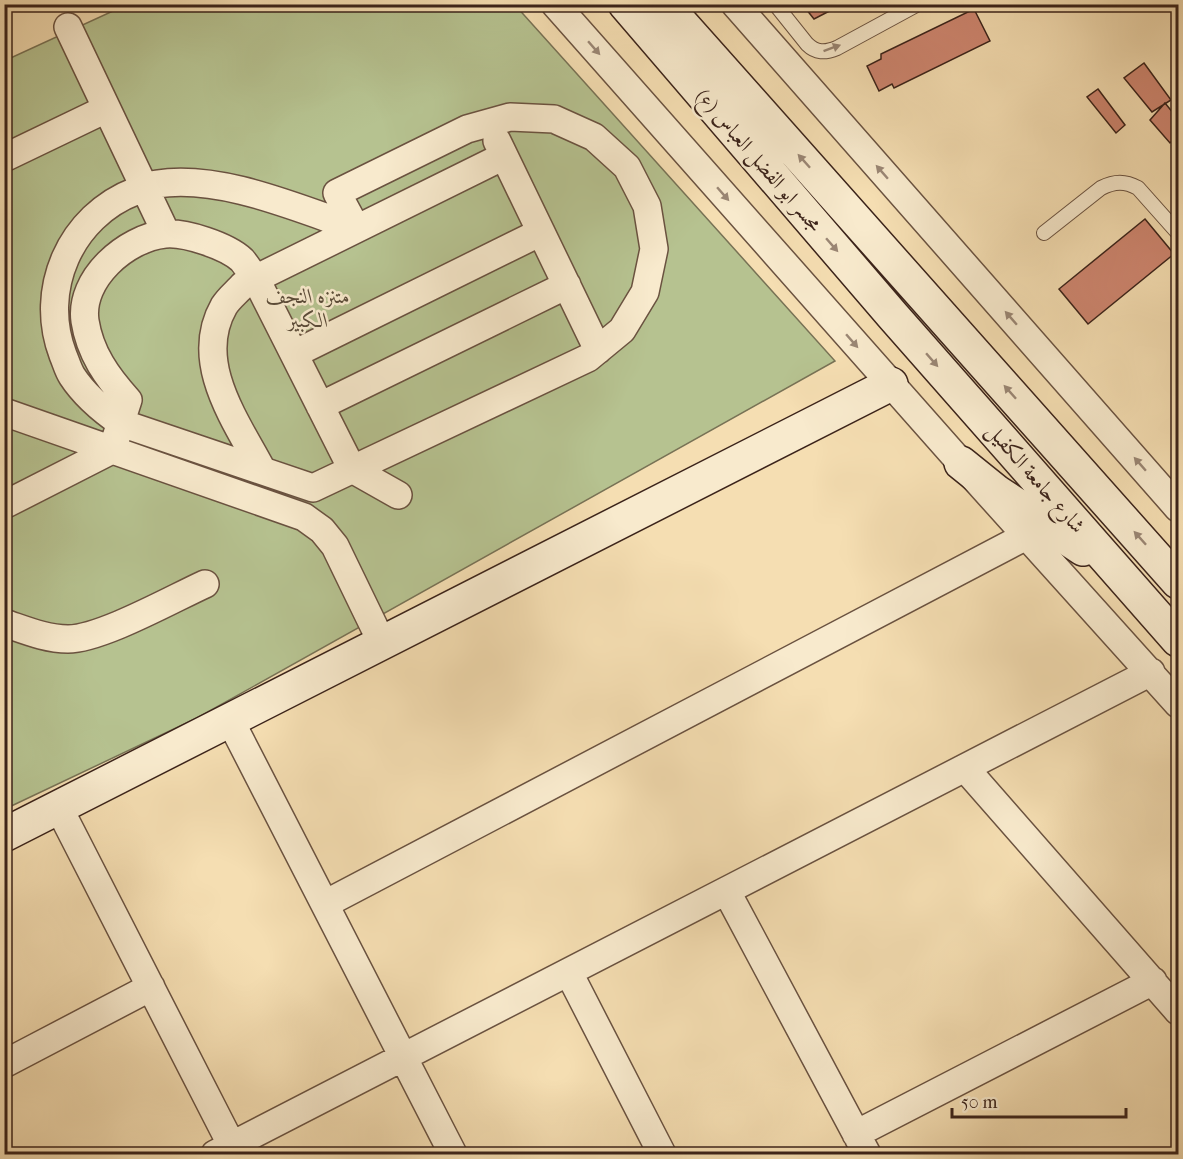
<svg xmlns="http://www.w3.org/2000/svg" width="1183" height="1159" viewBox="0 0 1183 1159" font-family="'IM FELL French Canon',Amiri,serif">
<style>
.green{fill:#b6c290;stroke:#787255;stroke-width:1.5}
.building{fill:#ce8670;stroke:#3b231a;stroke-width:1.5}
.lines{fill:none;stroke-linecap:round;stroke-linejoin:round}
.lane-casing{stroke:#6a5240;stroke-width:16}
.street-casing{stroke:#6a5240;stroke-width:30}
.secondary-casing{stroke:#3b231a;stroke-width:36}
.lane{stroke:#f8eacd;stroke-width:14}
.street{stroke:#f8eacd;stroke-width:27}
.secondary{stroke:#f8eacd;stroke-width:33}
.oneway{fill:#9a8674}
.labels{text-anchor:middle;stroke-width:5;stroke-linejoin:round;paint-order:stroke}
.street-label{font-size:21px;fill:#3b231a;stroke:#f8eacd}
.park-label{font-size:21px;font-style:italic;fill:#5a4b38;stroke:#f8eacd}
</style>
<rect width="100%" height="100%" fill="#f5deb2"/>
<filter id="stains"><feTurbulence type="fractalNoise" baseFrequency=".00333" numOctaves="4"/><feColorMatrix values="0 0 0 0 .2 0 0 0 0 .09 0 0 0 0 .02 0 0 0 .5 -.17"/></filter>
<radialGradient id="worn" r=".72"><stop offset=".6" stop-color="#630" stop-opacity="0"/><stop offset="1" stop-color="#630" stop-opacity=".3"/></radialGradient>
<path class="green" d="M 126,5 L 515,5 L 835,361 L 197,718 L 5,809 L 4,61 Z"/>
<path class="building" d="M 802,4 L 843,4 L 814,19 Z
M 974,9 L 990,41 L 894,88 L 892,84 L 879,91 L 867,66 L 881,59 L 881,54 Z
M 1144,63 L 1171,100 L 1152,112 L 1124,78 Z
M 1098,89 L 1125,125 L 1116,133 L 1087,97 Z
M 1165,103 L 1178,119 L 1178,135 L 1170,143 L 1150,120 Z
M 1145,219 L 1174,254 L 1088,324 L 1059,289 Z"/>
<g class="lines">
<g class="lane-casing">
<path id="lane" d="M 775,4 L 807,44 C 816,53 825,53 837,48 L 918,4
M 1044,233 L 1101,188 C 1115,181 1125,181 1138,188 L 1178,233"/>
</g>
<g class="street-casing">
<path id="street" d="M 555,4 L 961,463 L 1178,704
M 735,4 L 1178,508
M 68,27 L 166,233
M 510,117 L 554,119 L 594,137 L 627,167 L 647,206 L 654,249 L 645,292 L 622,330 L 588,358 L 313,488 L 121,423 C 102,410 85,396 72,376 C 68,370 66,362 63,355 C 38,290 70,216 136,191 C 143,189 150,185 157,184 C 220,174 297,208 356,228 L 337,193 L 467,129 Z
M 497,141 L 598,350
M 4,158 L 106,109
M 294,354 L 541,232
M 320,406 L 567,285
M 4,412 L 304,517 L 322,530 L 335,546 L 382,643
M 262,470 C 236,421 192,362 224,306 C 229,298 237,292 243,285 L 504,156
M 4,505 L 112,450 L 128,400 C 107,377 90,353 85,321 C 79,279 126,238 165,234 C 185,232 227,246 242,260 C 247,266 251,273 256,279 L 352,469 L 398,495
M 4,623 C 25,630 46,639 68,639 C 101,639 172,599 205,584
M 230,720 L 453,1154
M 965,768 L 1178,1011
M 59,808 L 232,1146
M 727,892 L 867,1154
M 325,904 L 1028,535
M 569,973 L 662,1154
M 4,1064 L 151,987
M 856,1134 L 1153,981
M 215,1154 L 1151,672"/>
</g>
<g class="secondary-casing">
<path id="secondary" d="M 625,4 L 893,316 L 1178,640
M 664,4 L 1178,582
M 961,463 L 997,492 L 1083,549
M 4,835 L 891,384"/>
</g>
<use href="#lane" class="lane"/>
<use href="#street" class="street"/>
<use href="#secondary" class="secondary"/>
</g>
<defs><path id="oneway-solid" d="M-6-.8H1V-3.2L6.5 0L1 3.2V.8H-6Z" transform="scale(1.5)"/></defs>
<g class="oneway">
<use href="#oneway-solid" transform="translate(594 48) rotate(49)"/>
<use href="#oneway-solid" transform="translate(832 48) rotate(-20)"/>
<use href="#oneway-solid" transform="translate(804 161) rotate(-132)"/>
<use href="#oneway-solid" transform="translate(882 172) rotate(-131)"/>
<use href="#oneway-solid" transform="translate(723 194) rotate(49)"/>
<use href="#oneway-solid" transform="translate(832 245) rotate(49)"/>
<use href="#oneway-solid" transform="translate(1011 318) rotate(-131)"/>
<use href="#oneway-solid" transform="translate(852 341) rotate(49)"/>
<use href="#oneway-solid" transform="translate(932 360) rotate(49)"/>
<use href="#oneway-solid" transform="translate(1010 392) rotate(-132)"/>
<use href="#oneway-solid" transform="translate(1140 464) rotate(-131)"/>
<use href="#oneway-solid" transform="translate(1140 538) rotate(-132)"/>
</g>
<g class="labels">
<g class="street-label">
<text transform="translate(759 160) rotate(49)" y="7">مجسر ابو الفضل العباس (ع)</text>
<text transform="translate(1036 478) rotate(49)" y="7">شارع جامعة الكفيل</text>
</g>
<g class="park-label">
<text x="308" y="303">متنزه النجف<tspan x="308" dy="24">الكبير</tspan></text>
</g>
</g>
<rect width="1183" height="1159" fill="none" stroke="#f5deb2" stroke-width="24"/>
<rect x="6" y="6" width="1171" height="1147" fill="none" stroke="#3b231a" stroke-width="3"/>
<rect x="12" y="12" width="1159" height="1135" fill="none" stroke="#3b231a" stroke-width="1.5"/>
<path d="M952 1108v9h174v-9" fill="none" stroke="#3b231a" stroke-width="3"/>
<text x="961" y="1108" font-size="18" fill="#3b231a" stroke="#f8eacd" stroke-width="4.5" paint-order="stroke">50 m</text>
<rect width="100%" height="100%" filter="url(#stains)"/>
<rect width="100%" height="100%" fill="url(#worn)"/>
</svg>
